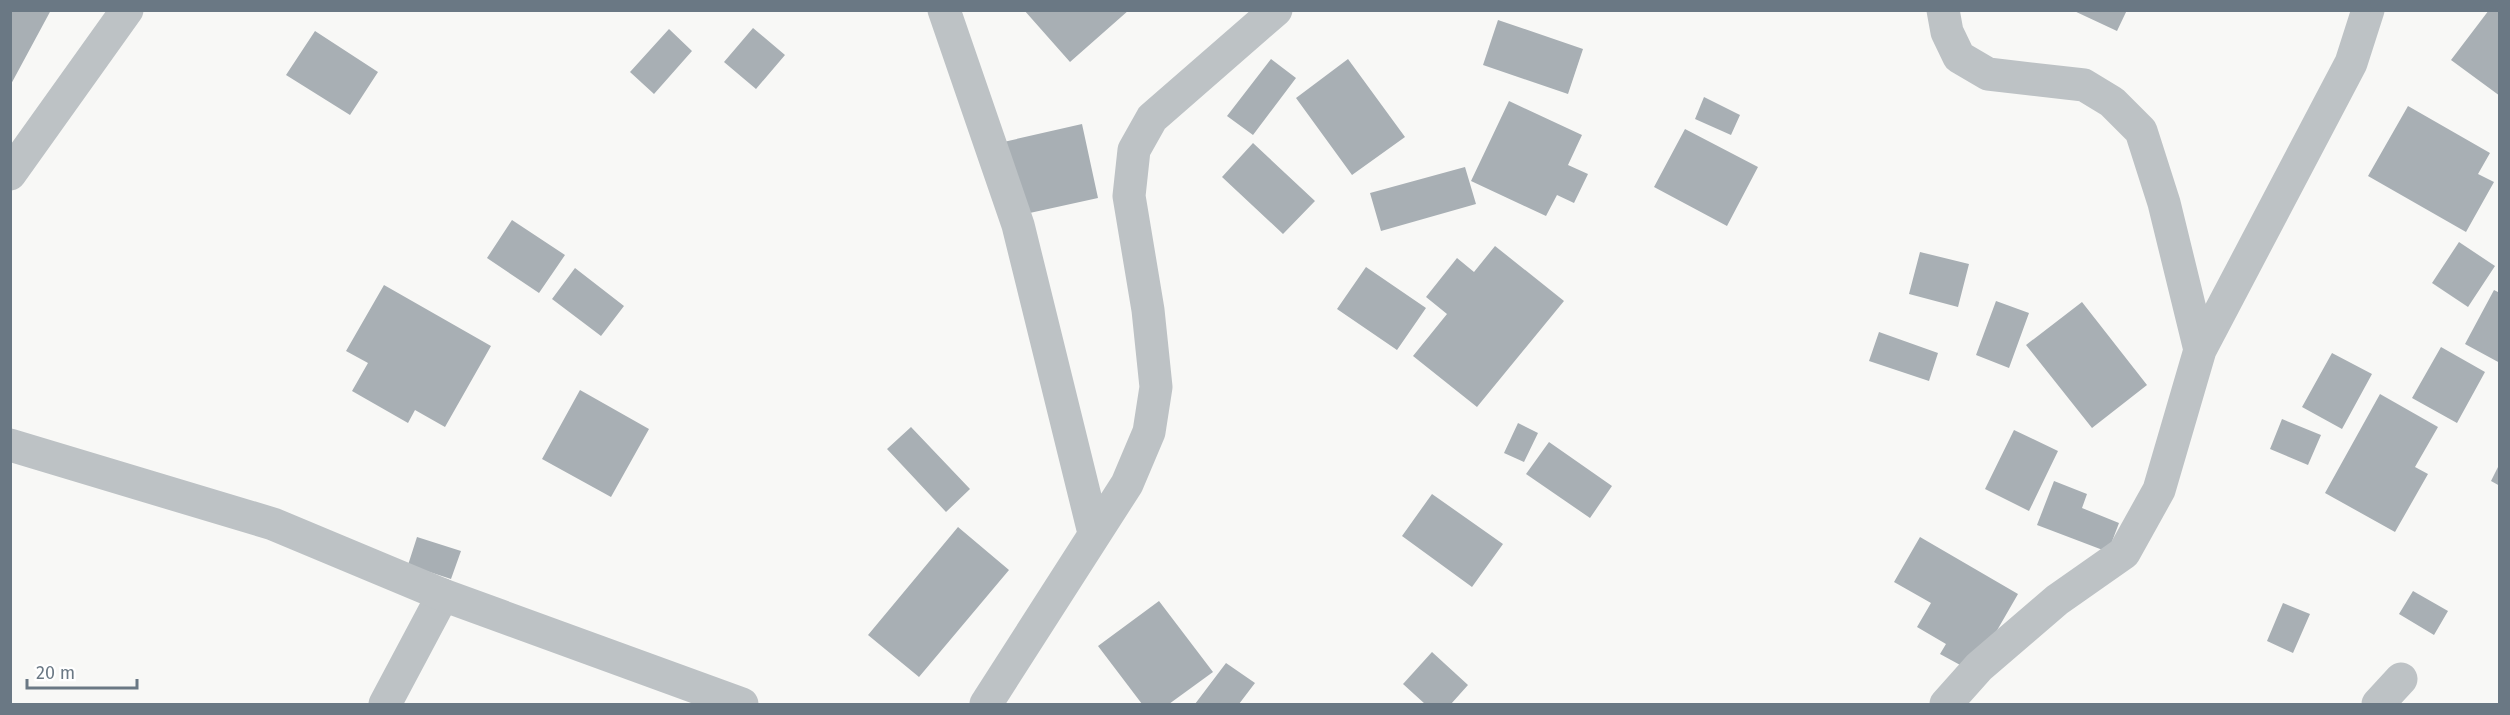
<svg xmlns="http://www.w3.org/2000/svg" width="2510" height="715" viewBox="0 0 2510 715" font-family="'Fira Sans',sans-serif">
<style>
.building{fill:#a8afb4}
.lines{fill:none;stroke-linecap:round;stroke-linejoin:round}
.minor{stroke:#bdc2c5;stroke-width:33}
.tertiary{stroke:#bdc2c5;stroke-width:33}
</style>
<rect width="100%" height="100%" fill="#f8f8f6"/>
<path class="building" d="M 10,10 L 51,10 L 10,86 Z
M 1024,10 L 1129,10 L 1070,62 Z
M 2072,10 L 2127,10 L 2117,31 Z
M 2489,10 L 2500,10 L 2500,96 L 2451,60 Z
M 1498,20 L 1583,49 L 1568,94 L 1483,65 Z
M 753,28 L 785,55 L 756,89 L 724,62 Z
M 669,29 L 692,51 L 654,94 L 630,72 Z
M 315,31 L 378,72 L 350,115 L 286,75 Z
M 1271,59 L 1296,78 L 1253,135 L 1227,116 Z
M 1348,59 L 1405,137 L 1352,175 L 1296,98 Z
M 1704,97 L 1740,115 L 1731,135 L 1695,119 Z
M 1509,101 L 1582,135 L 1568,165 L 1588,174 L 1574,203 L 1557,195 L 1546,216 L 1471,181 Z
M 2408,106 L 2490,153 L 2478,174 L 2494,182 L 2466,232 L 2368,176 Z
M 1082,124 L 1098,198 L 1016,216 L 999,143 Z
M 1685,129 L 1758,167 L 1727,226 L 1654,187 Z
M 1253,143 L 1315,201 L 1283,234 L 1222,177 Z
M 1465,167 L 1476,204 L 1381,231 L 1370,193 Z
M 512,220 L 565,255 L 539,293 L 487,258 Z
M 2459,242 L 2495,266 L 2468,307 L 2432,283 Z
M 1495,246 L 1564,301 L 1477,407 L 1413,356 L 1447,314 L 1426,297 L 1457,258 L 1474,272 Z
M 1920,252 L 1969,264 L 1958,307 L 1909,294 Z
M 1366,267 L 1426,308 L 1397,350 L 1337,309 Z
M 575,268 L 624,306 L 601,336 L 552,299 Z
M 384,285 L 491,346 L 445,427 L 415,410 L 408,423 L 352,391 L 368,363 L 346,351 Z
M 2494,290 L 2500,293 L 2500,363 L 2465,344 Z
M 1996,301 L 2029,313 L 2009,368 L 1976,355 Z
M 2082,302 L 2147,385 L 2092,428 L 2026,345 Z
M 1879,332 L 1938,353 L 1929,381 L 1869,361 Z
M 2441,347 L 2485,372 L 2457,423 L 2412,398 Z
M 2332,353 L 2372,374 L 2342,429 L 2302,407 Z
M 580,390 L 649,429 L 611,497 L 542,459 Z
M 2380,394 L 2438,427 L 2415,467 L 2428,474 L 2395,532 L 2325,493 Z
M 2282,419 L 2321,435 L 2308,465 L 2270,449 Z
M 1518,423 L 1538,433 L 1524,462 L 1504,453 Z
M 911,427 L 970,489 L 946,512 L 887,449 Z
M 2014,430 L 2058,451 L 2029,511 L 1985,489 Z
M 1549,442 L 1612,486 L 1590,518 L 1526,474 Z
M 2500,463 L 2500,486 L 2491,481 Z
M 2054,481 L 2087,494 L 2082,508 L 2119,523 L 2108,552 L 2037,525 Z
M 1432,494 L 1503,544 L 1472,587 L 1402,536 Z
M 958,527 L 1009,570 L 919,677 L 868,635 Z
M 417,537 L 461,551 L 451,579 L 408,565 Z
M 1920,537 L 2018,594 L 1973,672 L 1940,654 L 1946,644 L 1917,627 L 1931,603 L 1894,582 Z
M 2413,591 L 2448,611 L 2434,635 L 2399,614 Z
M 1159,601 L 1213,672 L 1169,704 L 1142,704 L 1098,646 Z
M 2283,603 L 2310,614 L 2293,653 L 2267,641 Z
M 1432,652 L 1468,685 L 1451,704 L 1425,704 L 1403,684 Z
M 1226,663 L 1255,683 L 1239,704 L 1195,704 Z"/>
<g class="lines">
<path class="minor" d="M 944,10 L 1018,225 L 1094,533
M 1943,10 L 1947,32 L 1959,57 L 1988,74 L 2084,85 L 2112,102 L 2141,131 L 2164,203 L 2200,350
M 10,174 L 127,10
M 385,704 L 443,595
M 986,704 L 1127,484 L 1149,432 L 1156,387 L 1148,310 L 1129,196 L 1134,150 L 1152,118 L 1276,10
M 1946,704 L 1979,667 L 2057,600 L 2124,553 L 2159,490 L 2200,350 L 2351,63 L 2368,10
M 2378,704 L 2401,679"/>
<path class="tertiary" d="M 10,445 L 273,524 L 443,595 L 742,704"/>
</g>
<rect width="2510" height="715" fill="none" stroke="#6a7884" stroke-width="24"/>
<path d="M27 679v9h110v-9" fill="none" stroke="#6a7884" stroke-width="3"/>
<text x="36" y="679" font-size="18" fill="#6a7884" stroke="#ffffff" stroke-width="4.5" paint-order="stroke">20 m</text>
</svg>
